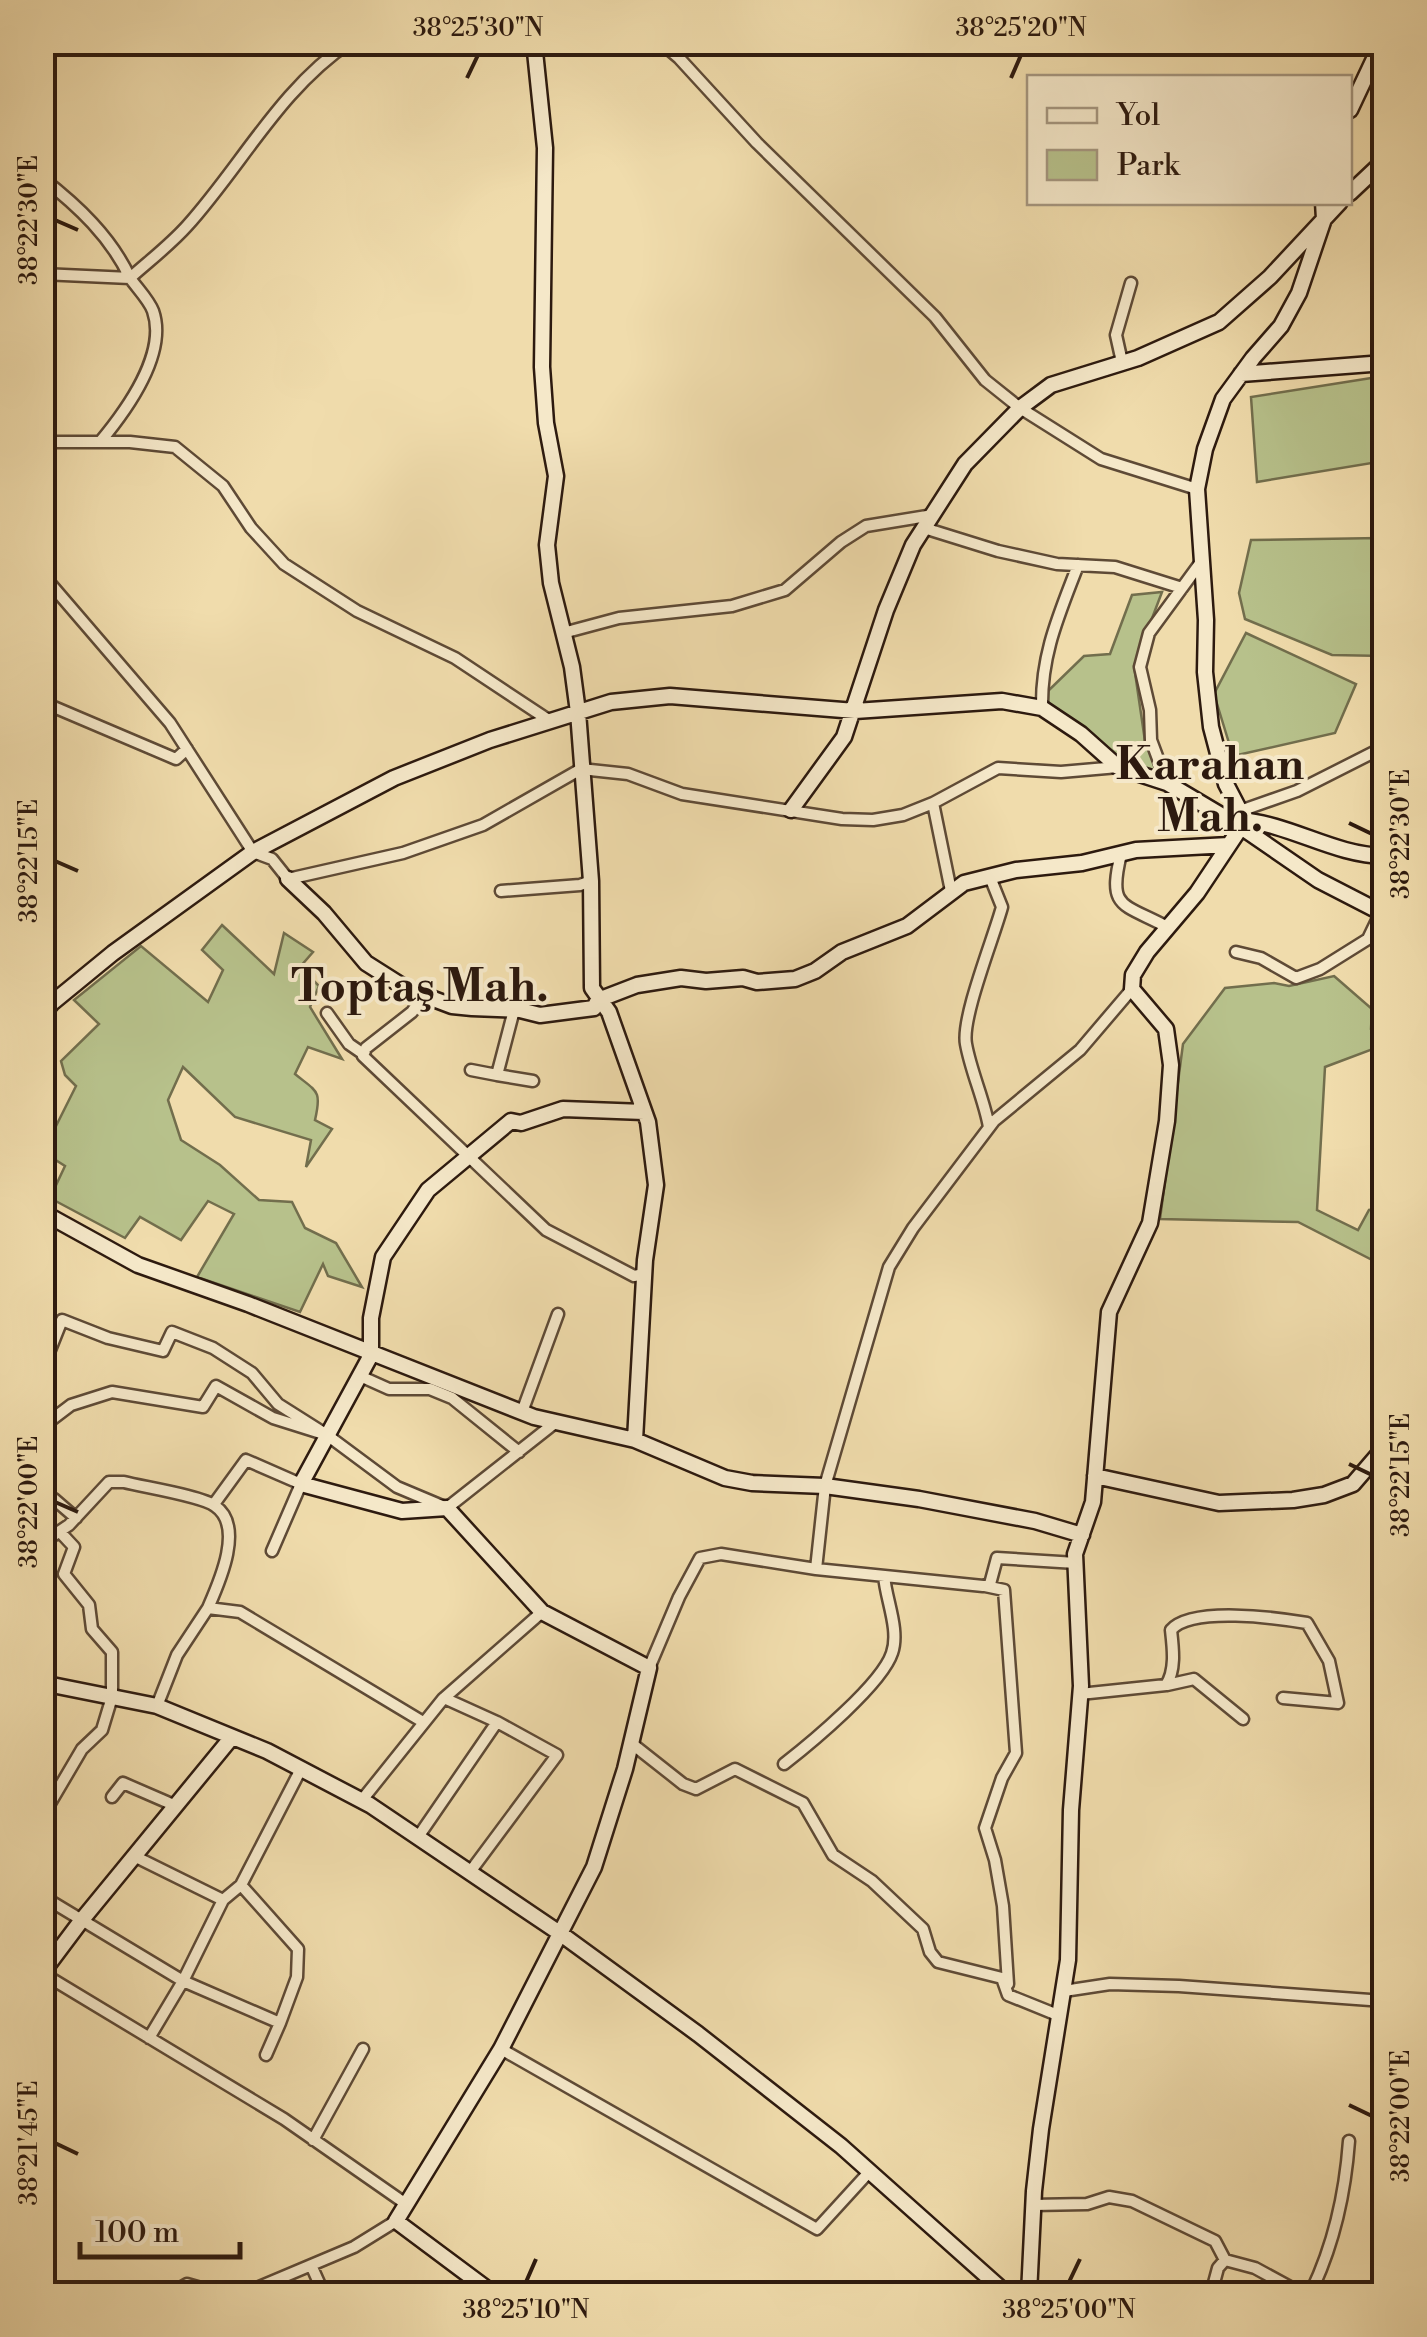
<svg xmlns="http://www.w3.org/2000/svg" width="1427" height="2337" viewBox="0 0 1427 2337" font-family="'Libre Bodoni',serif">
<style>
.green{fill:#b7c18b;stroke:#726e4d;stroke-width:2.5}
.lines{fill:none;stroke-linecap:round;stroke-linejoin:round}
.street-casing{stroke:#5e4a36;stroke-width:15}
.secondary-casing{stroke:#2d1a0f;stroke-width:19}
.street{stroke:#f5e8c9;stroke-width:10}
.secondary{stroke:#f5e8c9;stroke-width:14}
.ticks{fill:none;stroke:#2d1a0f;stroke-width:4}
.labels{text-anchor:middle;stroke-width:8;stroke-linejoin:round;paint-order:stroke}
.district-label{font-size:45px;font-weight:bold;fill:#2d1a0f;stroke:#f5e8c9}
.neatline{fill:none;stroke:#2d1a0f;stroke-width:4}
.ticks-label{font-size:25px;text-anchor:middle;fill:#2d1a0f}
</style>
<rect width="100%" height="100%" fill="#f0dcac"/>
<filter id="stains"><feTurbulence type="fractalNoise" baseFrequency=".002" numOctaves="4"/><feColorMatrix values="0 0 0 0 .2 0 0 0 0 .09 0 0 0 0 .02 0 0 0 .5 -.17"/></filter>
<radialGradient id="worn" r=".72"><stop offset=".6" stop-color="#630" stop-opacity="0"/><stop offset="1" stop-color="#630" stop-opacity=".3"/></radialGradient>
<path class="green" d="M 1384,376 L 1384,461 L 1257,482 L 1251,397 Z
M 1380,538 L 1384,540 L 1384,656 L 1332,655 L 1245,619 L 1239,593 L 1251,540 Z
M 1162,592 L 1134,666 L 1145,741 L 1165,777 L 1118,767 L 1042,708 L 1047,692 L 1084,656 L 1110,654 L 1132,595 Z
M 1246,633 L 1356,684 L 1335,733 L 1233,756 L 1214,694 Z
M 222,925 L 274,974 L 284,933 L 313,952 L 300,967 L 319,986 L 310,1007 L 342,1059 L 308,1047 L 295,1074 C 317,1092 322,1090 315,1120 L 332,1129 L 306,1167 L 311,1140 L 235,1117 L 183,1067 L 168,1100 L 181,1140 L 220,1165 L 259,1200 L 292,1202 L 305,1228 L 336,1243 L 362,1287 L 328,1276 L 323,1264 L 300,1312 L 197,1277 L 234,1214 L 208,1201 L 181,1240 L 140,1217 L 125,1238 L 50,1198 L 65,1166 L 43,1152 L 76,1086 L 65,1075 L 61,1061 L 99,1024 L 74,1000 L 141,946 L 208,1002 L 223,970 L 202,950 Z
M 1334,976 L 1372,1009 L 1371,1029 L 1384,1034 L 1384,1056 L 1370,1050 L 1325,1067 L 1317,1210 L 1358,1230 L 1369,1210 L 1384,1208 L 1373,1238 L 1382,1265 L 1298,1222 L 1160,1219 L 1183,1044 L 1225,988 L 1274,983 L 1289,986 Z"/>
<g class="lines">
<g class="street-casing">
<path id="street" d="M 660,42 L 679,58 L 757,143 L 935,317 L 985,380 L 1020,408 L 1101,459 L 1197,489
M 42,178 C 78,206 111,237 130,278 L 42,274
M 1122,362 L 1116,335 L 1131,283
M 42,442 L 130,442 L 175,447 L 223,486 L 251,528 L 284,564 L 357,611 L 455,658 L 550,721
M 100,442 C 125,412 168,354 153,311 C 149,300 137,288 130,278 C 149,261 170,245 187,226 C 242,165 280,89 350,42
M 924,528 L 998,551 L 1057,564 L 1115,567 L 1182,588
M 42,574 L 170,723 L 253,852 L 272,859 L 288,879 L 403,853 L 483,825 L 581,769 L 628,774 L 682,794 L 842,819 L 873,820 L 903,815 L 933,803 L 998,768 L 1061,772 L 1118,767
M 563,633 L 619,618 L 732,606 L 785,590 L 841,542 L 866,526 L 933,515
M 42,702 L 176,759 L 187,749
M 1042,708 C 1041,654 1059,615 1078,565
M 1167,783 L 1151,740 L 1150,710 L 1140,667 L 1149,633 L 1201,562
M 933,803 L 951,891
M 1240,811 L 1297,791 L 1384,747
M 1121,854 C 1107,910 1123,903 1169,928
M 501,891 L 580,885 L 591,881
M 1236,952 L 1261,958 L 1296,978 L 1320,969 L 1368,939 L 1381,912
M 424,995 L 412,1012 L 366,1048 L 363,1056 L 546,1230 L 634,1276 L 644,1274
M 327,1013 L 349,1044 L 362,1053
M 471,1070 L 497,1075 L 514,1010
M 497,1075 L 533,1081
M 989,1127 C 984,1099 971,1072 966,1044 C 961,1018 994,937 1002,907 L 990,877
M 42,1370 L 62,1320 L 108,1338 L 163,1351 L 172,1332 L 213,1348 L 252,1373 L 278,1404 L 327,1435 L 273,1418 L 216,1386 L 203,1407 L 112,1392 L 71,1405 L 42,1427
M 360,1376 L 389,1389 L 430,1389 L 452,1398 L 519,1452
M 522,1412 L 558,1314
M 327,1435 L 397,1487 L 447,1508 L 556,1422
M 42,1493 L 54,1499 L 76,1518
M 214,1504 L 246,1460 L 301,1484 L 272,1551
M 42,1543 L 69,1525 L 109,1482 L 124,1482 C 143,1487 202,1496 215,1506 C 245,1526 219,1583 208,1608
M 1076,1563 L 997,1558 L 990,1584 L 983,1586 L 816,1569 L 825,1486 L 889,1267 L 913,1228 L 994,1121 L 1080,1050 L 1132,989
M 985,1586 L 1004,1590 L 1016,1753 L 1002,1778 L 985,1828 L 995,1860 L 1003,1906 L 1008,1984
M 649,1668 L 679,1597 L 700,1558 L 721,1554 L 816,1569
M 1167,1685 L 1194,1679 L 1243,1719
M 1080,1694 L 1166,1685 C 1176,1670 1173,1648 1171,1630 C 1192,1606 1277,1618 1307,1623 L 1329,1661 L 1338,1703 L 1283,1698
M 157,1706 L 177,1655 L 208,1608 L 240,1612 L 423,1722
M 631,1743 L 683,1784 L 696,1789 L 735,1769 L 803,1803 L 833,1855 L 872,1881 L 923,1929 L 930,1952 L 938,1962 L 1002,1978 L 1008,1995 L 1060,2016
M 784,1764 C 811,1743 882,1684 892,1653 C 900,1630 886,1600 884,1576
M 112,1797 L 123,1783 L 176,1806
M 362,1800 L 443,1699 L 542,1612
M 42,1817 L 82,1749 L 102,1730 L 112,1697 L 112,1652 L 92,1629 L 89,1605 L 64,1574 L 74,1547 L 60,1532
M 418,1837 L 497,1722 L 444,1698
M 134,1856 L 223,1900 L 241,1885 L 301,1769
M 470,1872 L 557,1755 L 497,1722
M 42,1896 L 183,1981 L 280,2023 L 297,1977 L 298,1949 L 241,1885
M 1382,1956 L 1384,1958
M 42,1973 L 284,2119 L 406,2204
M 1064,1991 L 1110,1984 L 1179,1986 L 1384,2001
M 149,2038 L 183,1981 L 223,1900
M 501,2049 L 817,2229 L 870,2171
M 266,2055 L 280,2023
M 313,2140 L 363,2049
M 1033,2205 L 1087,2204 L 1109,2197 L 1132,2201 L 1215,2241 L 1225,2260
M 311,2265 L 324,2294
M 170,2294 L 187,2284 L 222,2294
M 234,2294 L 245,2293 L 354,2247 L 396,2221
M 1211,2294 L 1218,2268 L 1225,2260 L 1255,2268 L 1303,2294
M 1310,2294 C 1334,2245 1345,2196 1349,2141"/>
</g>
<g class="secondary-casing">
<path id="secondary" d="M 534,42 L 545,148 L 542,367 L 546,423 L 556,476 L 547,545 L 551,583 L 572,667 L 578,712 L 591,881 L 592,988 L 609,1012 L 648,1122 L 656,1185 L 645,1260 L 635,1440
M 1350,110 L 1382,42
M 1350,193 L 1384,161
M 1241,374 L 1384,363
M 791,810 L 844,737 L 886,610 L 913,545 L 965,464 L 1020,408 L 1051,385 L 1138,358 L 1219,322 L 1270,277 L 1340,202
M 1240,820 C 1291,824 1333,855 1384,856
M 288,879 L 324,913 L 366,963 L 407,989 L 452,1006 L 472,1008 L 520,1010 L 540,1015 L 594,1008 L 598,1000 L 637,985 L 681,978 L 706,981 L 743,978 L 757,982 L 795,979 L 815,971 L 842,952 L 907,926 L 964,883 L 1016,870 L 1082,863 L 1136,850 L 1229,845
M 42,1015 L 52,1003 L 113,953 L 253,852 L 394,778 L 490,740 L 611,702 L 670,696 L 855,711 L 1002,701 L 1042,708 L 1081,734 L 1118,767 L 1167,783 L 1241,827 L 1318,880 L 1384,914
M 42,1212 L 138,1265 L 248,1304 L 534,1417 L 635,1440 L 725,1478 L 752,1483 L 825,1486 L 919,1499 L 1035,1521 L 1082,1535
M 1095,1476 L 1219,1503 L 1293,1500 L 1324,1495 L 1353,1484 L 1384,1448
M 42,1683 L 157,1706 L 267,1751 L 370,1805 L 561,1934 L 698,2034 L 841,2146 L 1007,2294
M 42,1973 L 81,1921 L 232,1737
M 494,2294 L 396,2221 L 501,2049 L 594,1867 L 625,1769 L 649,1668 L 542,1612 L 447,1508 L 402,1511 L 301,1484 L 371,1355 L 371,1318 L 383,1257 L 428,1190 L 511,1121 L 521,1123 L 563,1109 L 644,1112
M 1029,2294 L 1034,2191 L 1041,2129 L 1068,1960 L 1071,1810 L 1081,1686 L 1075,1554 L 1093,1502 L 1109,1312 L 1150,1223 L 1167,1121 L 1171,1065 L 1166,1029 L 1132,989 L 1133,975 L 1147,952 L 1197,893 L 1241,827 L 1240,811 L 1226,784 L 1211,727 L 1205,672 L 1206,620 L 1197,489 L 1205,449 L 1223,399 L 1253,358 L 1281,326 L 1299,293 L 1324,219 L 1323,202"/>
</g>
<use href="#street" class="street"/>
<use href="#secondary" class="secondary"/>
</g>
<path class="ticks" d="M 467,78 L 478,55M 1011,78 L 1021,55M 55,220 L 78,230M 1349,823 L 1372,834M 55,861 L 78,871M 1349,1464 L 1372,1475M 55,1502 L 78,1512M 1349,2105 L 1372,2116M 55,2143 L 78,2154M 526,2282 L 536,2259M 1069,2282 L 1080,2259"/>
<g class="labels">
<g class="district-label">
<text x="1210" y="779">Karahan<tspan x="1210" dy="52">Mah.</tspan></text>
<text x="420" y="1001">Toptaş Mah.</text>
</g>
</g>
<rect width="1427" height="2337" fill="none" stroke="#f0dcac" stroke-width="110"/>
<rect x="1027" y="75" width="325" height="130" fill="#f5e8c9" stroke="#a5967f" stroke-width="2.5"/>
<rect x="1047" y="108" width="50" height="15" fill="#f5e8c9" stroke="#a5967f" stroke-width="2.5"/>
<text x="1117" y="125" font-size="30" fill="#2d1a0f">Yol</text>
<rect x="1047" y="150" width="50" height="30" fill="#b7c18b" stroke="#a5967f" stroke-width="2.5"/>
<text x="1117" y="175" font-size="30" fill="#2d1a0f">Park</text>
<path d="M80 2242v15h160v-15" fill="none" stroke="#2d1a0f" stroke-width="5"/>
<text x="95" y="2242" font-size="30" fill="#2d1a0f" stroke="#f5e8c9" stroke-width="8" paint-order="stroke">100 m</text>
<rect x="55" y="55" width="1317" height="2227" class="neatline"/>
<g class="ticks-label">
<text x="478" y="36">38°25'30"N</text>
<text x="1021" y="36">38°25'20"N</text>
<text transform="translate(28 220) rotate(-90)" y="9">38°22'30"E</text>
<text transform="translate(1400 834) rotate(-90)" y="9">38°22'30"E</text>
<text transform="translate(28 861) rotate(-90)" y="9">38°22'15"E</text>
<text transform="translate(1400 1475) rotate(-90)" y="9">38°22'15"E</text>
<text transform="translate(28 1502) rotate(-90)" y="9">38°22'00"E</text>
<text transform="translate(1400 2116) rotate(-90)" y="9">38°22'00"E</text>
<text transform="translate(28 2143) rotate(-90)" y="9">38°21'45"E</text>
<text x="526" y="2318">38°25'10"N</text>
<text x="1069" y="2318">38°25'00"N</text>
</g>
<rect width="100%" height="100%" filter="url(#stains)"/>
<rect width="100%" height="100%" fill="url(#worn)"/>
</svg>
